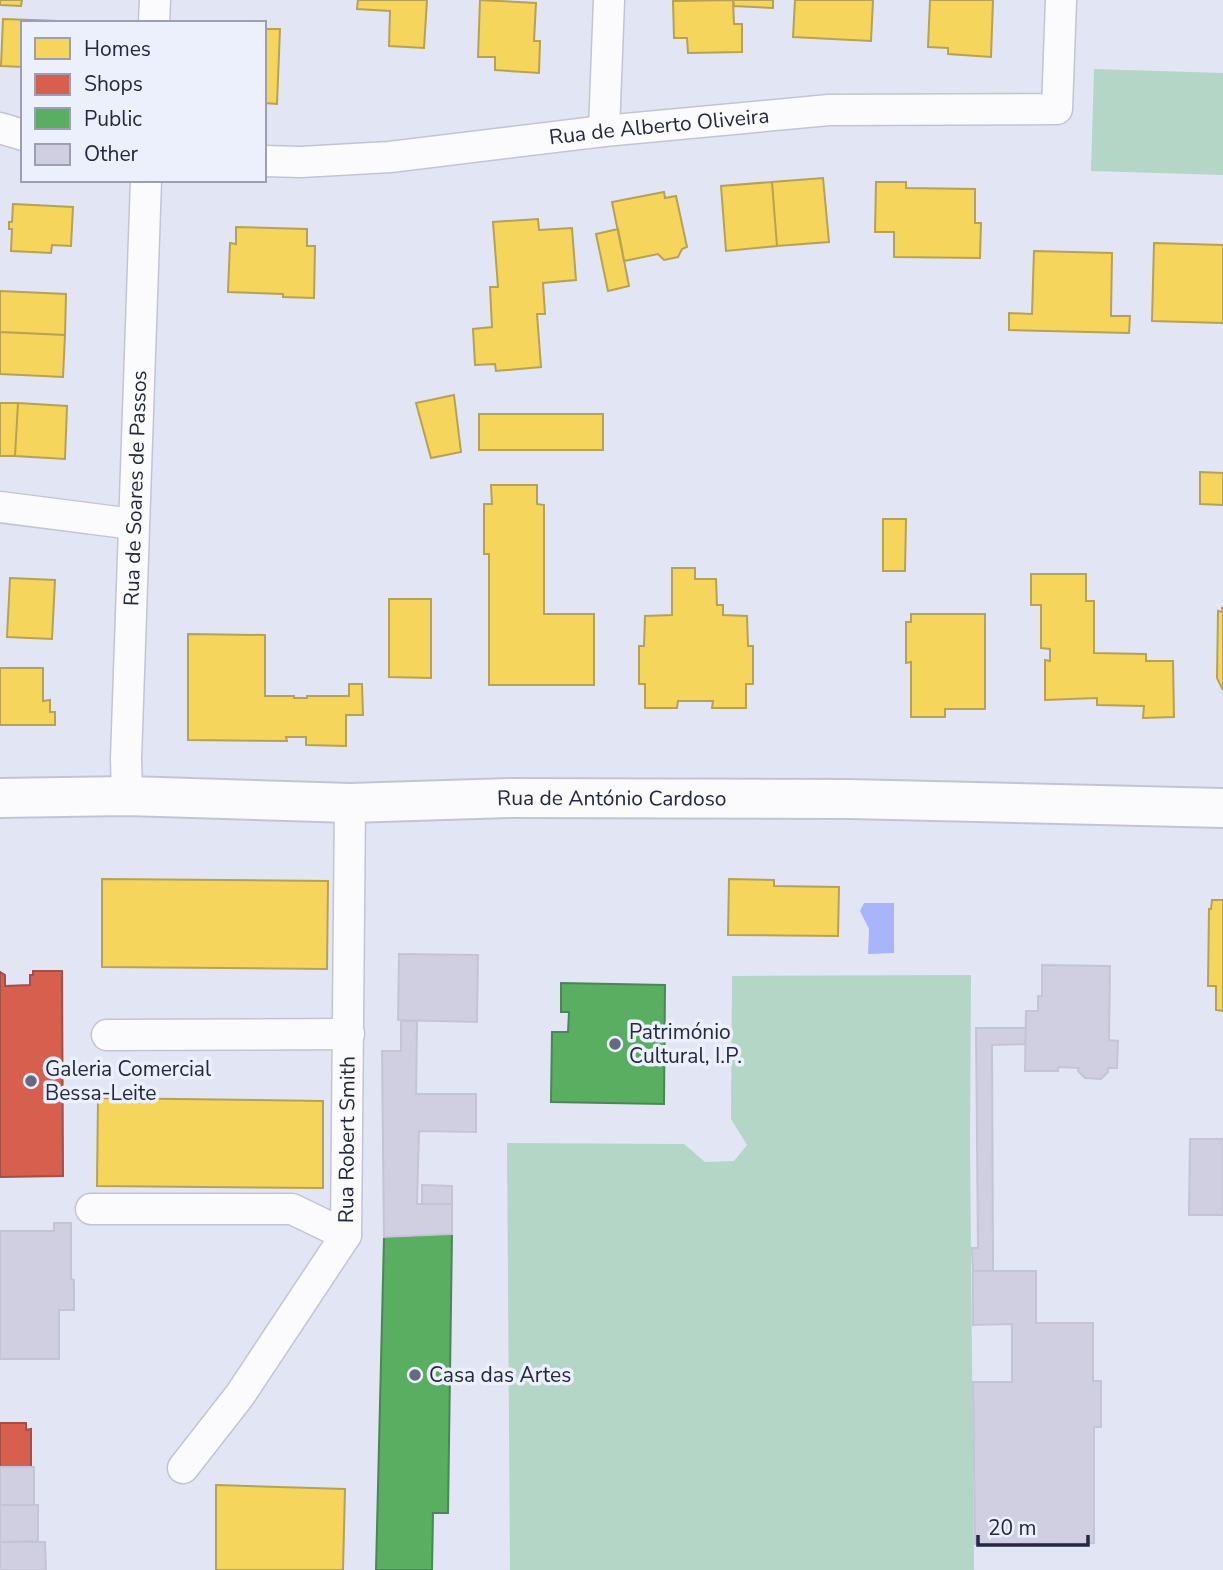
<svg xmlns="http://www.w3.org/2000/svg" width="1223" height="1570" viewBox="0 0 1223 1570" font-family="'Nunito Sans',sans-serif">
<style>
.green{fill:#b3d6c6}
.water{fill:#a9b5fa}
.homes{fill:#f6d55c;stroke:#b7a154;stroke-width:2}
.shops{fill:#d6604d;stroke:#a14f49;stroke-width:2}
.public{fill:#5aae61;stroke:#4a8657;stroke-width:2}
.building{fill:#d0cfe2;stroke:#c5c3d6;stroke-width:2}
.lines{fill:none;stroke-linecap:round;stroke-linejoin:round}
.street-casing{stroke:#c0c4d6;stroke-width:33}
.secondary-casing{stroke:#c0c4d6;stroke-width:42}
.street{stroke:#fbfbfd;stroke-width:30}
.secondary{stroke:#fbfbfd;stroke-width:38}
.poi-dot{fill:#666a80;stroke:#eceffc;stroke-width:2.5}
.labels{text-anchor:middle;stroke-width:7;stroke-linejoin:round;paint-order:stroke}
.street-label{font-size:21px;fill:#242841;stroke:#eceffc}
.poi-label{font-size:21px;fill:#242841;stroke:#eceffc;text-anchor:start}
</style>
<rect width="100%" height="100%" fill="#e2e6f4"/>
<path class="green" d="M 1094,69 L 1223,73 L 1223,175 L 1091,171 Z
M 971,975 L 970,1142 L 974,1570 L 510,1570 L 507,1143 L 684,1144 L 705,1162 L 734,1161 L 747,1145 L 731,1119 L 732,976 Z"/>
<path class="water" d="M 864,903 L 894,903 L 894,953 L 868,954 L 869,929 L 860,911 Z"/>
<path class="homes" d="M 0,0 L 22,0 L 21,6 L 0,5 Z
M 358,0 L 427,0 L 424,48 L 389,46 L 390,11 L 357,9 Z
M 480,0 L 536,3 L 534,41 L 540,41 L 539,73 L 495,70 L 495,57 L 478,57 Z
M 733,0 L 734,24 L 742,24 L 742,52 L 688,53 L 687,38 L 674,38 L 673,1 Z
M 733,0 L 773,0 L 773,8 L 734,6 Z
M 795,0 L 873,0 L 871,41 L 793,37 Z
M 930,0 L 993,0 L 991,57 L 948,54 L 948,48 L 928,47 Z
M 3,19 L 86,22 L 86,23 L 23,23 L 23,67 L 1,66 Z
M 264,29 L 280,29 L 277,104 L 264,103 Z
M 823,178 L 829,242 L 777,246 L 772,182 Z
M 772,182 L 777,246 L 726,251 L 721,186 Z
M 876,182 L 906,182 L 906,188 L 975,189 L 975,223 L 981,223 L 980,258 L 894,257 L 894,232 L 875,232 Z
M 664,192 L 665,198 L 676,196 L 687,247 L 682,249 L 678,257 L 664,260 L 658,254 L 624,261 L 612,202 Z
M 13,204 L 73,207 L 71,246 L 52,245 L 51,253 L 11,251 L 12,229 L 9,229 L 9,222 L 12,222 Z
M 538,219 L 539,230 L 572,228 L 576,280 L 543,283 L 545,314 L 537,314 L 541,367 L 496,371 L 495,364 L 475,365 L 473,329 L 492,327 L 490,287 L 498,287 L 493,222 Z
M 236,227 L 307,229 L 307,246 L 315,246 L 314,298 L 283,297 L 283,294 L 228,292 L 230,243 L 236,244 Z
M 618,229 L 629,286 L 608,291 L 596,234 Z
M 1154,243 L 1223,245 L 1223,323 L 1152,321 Z
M 1034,251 L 1112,253 L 1111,316 L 1130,316 L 1129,333 L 1009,330 L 1009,313 L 1032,314 Z
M 0,291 L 66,294 L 65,335 L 0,332 Z
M 0,332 L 65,335 L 63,377 L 0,374 Z
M 454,395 L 461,452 L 431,458 L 416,403 Z
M 0,403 L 18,403 L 15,456 L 0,456 Z
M 18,403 L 67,406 L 65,459 L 15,456 Z
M 479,414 L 603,414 L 603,450 L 479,450 Z
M 1200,472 L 1223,473 L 1223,505 L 1200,504 Z
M 491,485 L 537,485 L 537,504 L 544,505 L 544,614 L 594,614 L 594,685 L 489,685 L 489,554 L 484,554 L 484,504 L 492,504 Z
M 883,519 L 906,519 L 905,571 L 883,571 Z
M 672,568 L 695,568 L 695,579 L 716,579 L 717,605 L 723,605 L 723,615 L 747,616 L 748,646 L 753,646 L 753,684 L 746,684 L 746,708 L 712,708 L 713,701 L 678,701 L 677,708 L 645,708 L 645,684 L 639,684 L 639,646 L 644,646 L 645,616 L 672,615 Z
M 1031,574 L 1086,574 L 1086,601 L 1094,601 L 1094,653 L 1146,654 L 1146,661 L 1173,661 L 1174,717 L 1143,718 L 1144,706 L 1097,705 L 1097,698 L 1045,700 L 1045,660 L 1050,661 L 1050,649 L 1041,648 L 1041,605 L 1031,605 Z
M 10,578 L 55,580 L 52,639 L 7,637 Z
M 389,599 L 431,599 L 431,678 L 389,677 Z
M 1222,608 L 1223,608 L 1223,690 L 1217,678 L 1218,611 L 1223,612 Z
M 911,614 L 985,614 L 985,709 L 945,709 L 945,717 L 911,717 L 911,662 L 906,663 L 906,622 L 911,622 Z
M 188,634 L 265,635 L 265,696 L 294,696 L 294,698 L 307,698 L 307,696 L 349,696 L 349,684 L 362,684 L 363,715 L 346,715 L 346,746 L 306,745 L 306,737 L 286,737 L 287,741 L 188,740 Z
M 0,668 L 43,668 L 43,701 L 50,700 L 50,712 L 55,712 L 55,725 L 0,725 Z
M 102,879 L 328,881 L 327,969 L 102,967 Z
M 729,879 L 774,880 L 774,886 L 839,887 L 838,936 L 728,935 Z
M 1212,900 L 1223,900 L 1223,1011 L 1216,1010 L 1216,986 L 1208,986 L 1209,909 L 1211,909 Z
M 98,1098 L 323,1101 L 323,1188 L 97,1186 Z
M 216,1485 L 345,1489 L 343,1570 L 216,1570 Z"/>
<path class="shops" d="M 33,971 L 62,971 L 63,1176 L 0,1177 L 0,972 L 5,975 L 5,986 L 30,985 L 30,975 L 33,975 Z
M 0,1423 L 26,1423 L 26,1430 L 31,1429 L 31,1467 L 0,1467 Z"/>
<path class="public" d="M 561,983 L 665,985 L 664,1104 L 551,1102 L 552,1032 L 568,1032 L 569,1012 L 561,1012 Z
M 452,1234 L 448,1513 L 433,1513 L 432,1570 L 376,1570 L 384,1237 Z"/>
<path class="building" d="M 399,954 L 478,955 L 477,1022 L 398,1020 Z
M 1042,965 L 1110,966 L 1109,1040 L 1118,1041 L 1117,1068 L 1108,1068 L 1108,1072 L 1101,1079 L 1085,1078 L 1078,1071 L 1079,1068 L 1058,1067 L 1058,1071 L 1025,1071 L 1026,1011 L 1038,1011 L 1038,996 L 1042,996 Z
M 401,1021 L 417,1021 L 416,1094 L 476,1094 L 476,1132 L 419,1131 L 417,1204 L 452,1204 L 452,1234 L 384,1237 L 382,1051 L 401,1051 Z
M 976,1028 L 1026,1028 L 1025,1044 L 992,1045 L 993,1271 L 973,1271 L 972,1248 L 978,1248 Z
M 1190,1139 L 1223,1139 L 1223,1215 L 1189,1215 Z
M 422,1185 L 452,1186 L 452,1204 L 422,1204 Z
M 54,1223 L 71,1223 L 71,1279 L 74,1280 L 74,1310 L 59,1310 L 59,1359 L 0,1359 L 0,1231 L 54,1231 Z
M 973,1271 L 1036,1271 L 1036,1323 L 1093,1323 L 1093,1381 L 1101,1381 L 1101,1427 L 1094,1427 L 1094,1543 L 975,1544 L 973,1382 L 1012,1382 L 1012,1324 L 973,1325 Z
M 0,1467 L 34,1467 L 34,1505 L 0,1505 Z
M 0,1505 L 38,1505 L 38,1541 L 0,1542 Z
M 0,1542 L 45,1542 L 46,1570 L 0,1570 Z"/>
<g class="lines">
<g class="street-casing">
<g id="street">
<path d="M 154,23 L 155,0"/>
<path d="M 0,128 L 23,135"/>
<path d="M 604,131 L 609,0"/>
<path id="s1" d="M 264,161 L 301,162 L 390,157 L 604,131 L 829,110 L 1057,109 L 1061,0"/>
<path d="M 0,507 L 133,524"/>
<path id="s2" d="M 127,796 L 126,759 L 146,180"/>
<path d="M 107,1035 L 349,1034"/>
<path d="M 91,1209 L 292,1209 L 346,1235"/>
<path id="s3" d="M 183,1468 L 240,1395 L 346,1235 L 350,803"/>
</g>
</g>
<g class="secondary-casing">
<g id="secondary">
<path id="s4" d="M 0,798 L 127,796 L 350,803 L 509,798 L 849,799 L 1223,808"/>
</g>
</g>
<use href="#street" class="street"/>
<use href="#secondary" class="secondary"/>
</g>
<g class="poi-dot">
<circle cx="615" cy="1044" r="7"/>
<circle cx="31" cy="1081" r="7"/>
<circle cx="415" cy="1375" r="7"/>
</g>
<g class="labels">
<g class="street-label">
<text dy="7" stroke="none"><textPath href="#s1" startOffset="397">Rua de Alberto Oliveira</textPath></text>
<text dy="7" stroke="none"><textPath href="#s2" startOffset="308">Rua de Soares de Passos</textPath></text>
<text dy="7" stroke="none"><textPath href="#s4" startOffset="612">Rua de António Cardoso</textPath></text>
<text dy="7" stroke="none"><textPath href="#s3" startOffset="380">Rua Robert Smith</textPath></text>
</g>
<g class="poi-label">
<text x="629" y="1039">Património<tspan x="629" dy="24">Cultural, I.P.</tspan></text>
<text x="45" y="1076">Galeria Comercial<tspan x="45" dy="24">Bessa-Leite</tspan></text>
<text x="429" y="1382">Casa das Artes</text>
</g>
</g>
<rect x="21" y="21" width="245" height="161" fill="#eceffc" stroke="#9c9fb1" stroke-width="2"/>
<rect x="35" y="38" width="35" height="21" fill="#f6d55c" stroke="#9c9fb1" stroke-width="2"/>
<text x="84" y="56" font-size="21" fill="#242841">Homes</text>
<rect x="35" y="74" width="35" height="21" fill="#d6604d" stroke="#9c9fb1" stroke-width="2"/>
<text x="84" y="91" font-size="21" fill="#242841">Shops</text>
<rect x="35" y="108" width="35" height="21" fill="#5aae61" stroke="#9c9fb1" stroke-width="2"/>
<text x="84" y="126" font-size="21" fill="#242841">Public</text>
<rect x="35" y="144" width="35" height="21" fill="#d0cfe2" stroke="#9c9fb1" stroke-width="2"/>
<text x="84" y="161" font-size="21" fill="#242841">Other</text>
<path d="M978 1535v10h110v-10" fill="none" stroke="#242841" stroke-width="3.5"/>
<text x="988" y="1535" font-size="21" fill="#242841" stroke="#eceffc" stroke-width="5" paint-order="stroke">20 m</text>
</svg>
